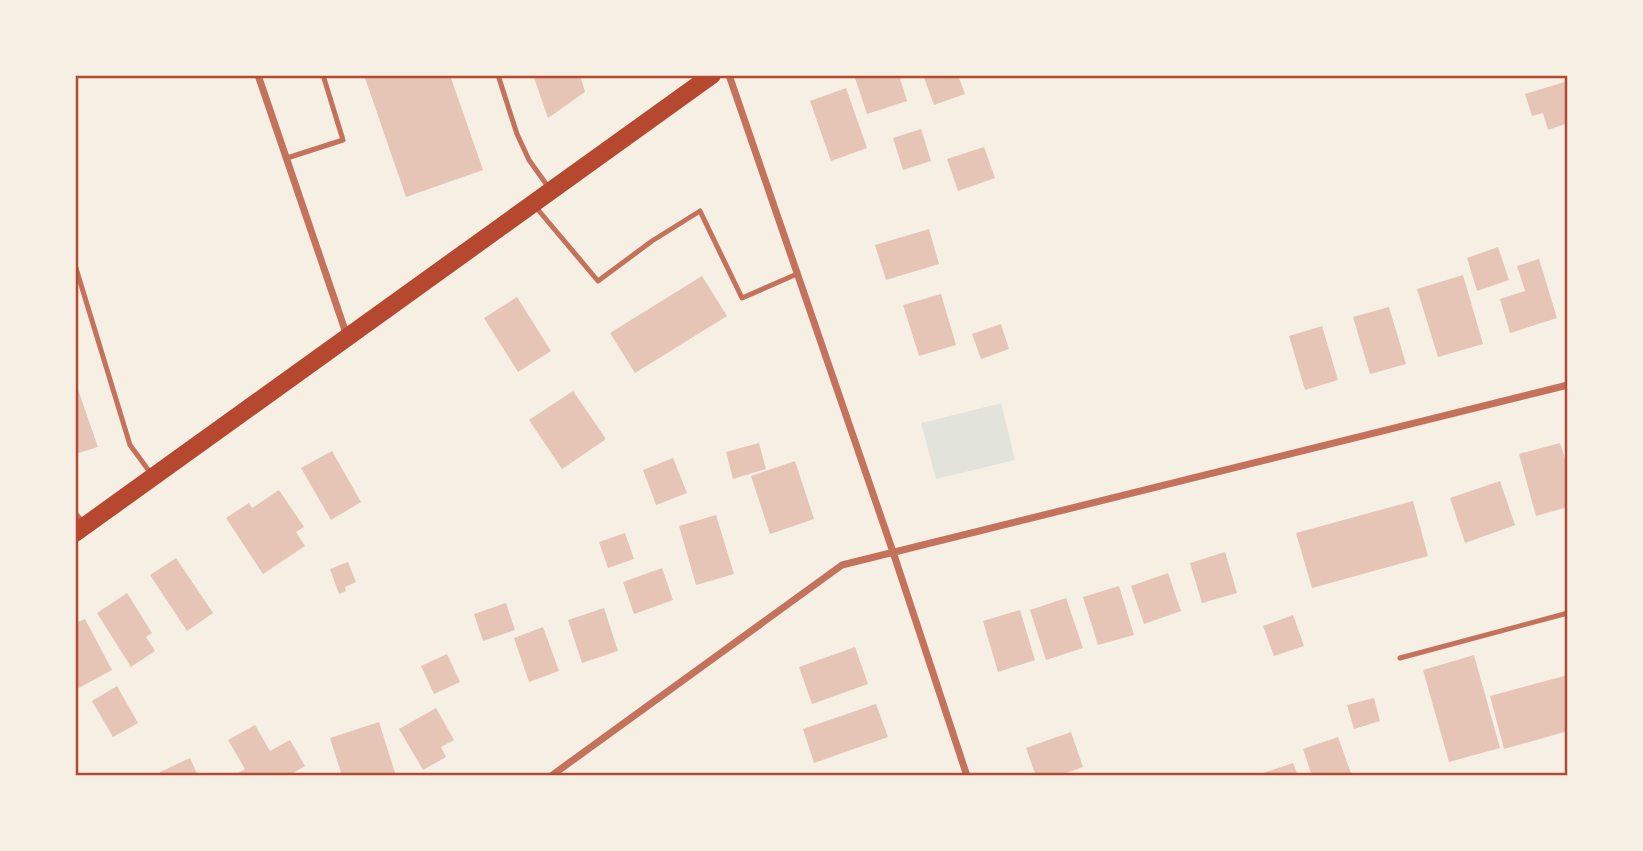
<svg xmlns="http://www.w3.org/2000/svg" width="1643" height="851" viewBox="0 0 1643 851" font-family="Poppins,sans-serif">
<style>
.green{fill:#e2e4dc}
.building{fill:#e6c5b7}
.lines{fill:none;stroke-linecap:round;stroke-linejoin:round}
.service{stroke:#c5725c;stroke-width:5}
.minor{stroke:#c5725c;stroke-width:7}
.primary{stroke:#b5482f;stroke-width:18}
.neatline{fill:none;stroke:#b5482f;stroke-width:2.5}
</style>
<rect width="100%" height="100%" fill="#f6efe4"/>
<path class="green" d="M 1001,403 L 1015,460 L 936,479 L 921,423 Z"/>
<path class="building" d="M 364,75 L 450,75 L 483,170 L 406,197 Z
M 533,75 L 580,75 L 585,92 L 548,118 Z
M 854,75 L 899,75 L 907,101 L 867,114 Z
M 923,75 L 958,75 L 965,94 L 934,105 Z
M 1568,81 L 1568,123 L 1548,130 L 1543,113 L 1532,116 L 1525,94 Z
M 846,88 L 867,148 L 831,161 L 810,101 Z
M 921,129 L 931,161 L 903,170 L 893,138 Z
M 984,147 L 995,178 L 958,191 L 947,159 Z
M 929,229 L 939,264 L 886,280 L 875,245 Z
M 1498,247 L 1509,280 L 1477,291 L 1467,258 Z
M 1539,259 L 1557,318 L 1510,333 L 1500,299 L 1525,291 L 1517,266 Z
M 1463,275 L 1483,344 L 1438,357 L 1417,289 Z
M 702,276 L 727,316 L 635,373 L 610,333 Z
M 941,294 L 956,345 L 919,356 L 903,305 Z
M 517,297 L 551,351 L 518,372 L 484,318 Z
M 1389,307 L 1406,364 L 1370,374 L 1353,317 Z
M 1001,324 L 1009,349 L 981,359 L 972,334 Z
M 1322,326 L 1338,380 L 1305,390 L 1289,336 Z
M 75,381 L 98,447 L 75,454 Z
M 573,391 L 606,439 L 562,469 L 529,420 Z
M 759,443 L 766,469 L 733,479 L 726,452 Z
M 1560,443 L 1568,468 L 1568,507 L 1536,516 L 1519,454 Z
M 332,451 L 361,502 L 331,520 L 301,468 Z
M 673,458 L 687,493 L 656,505 L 643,470 Z
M 795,461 L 814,519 L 770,534 L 751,476 Z
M 1500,481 L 1515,525 L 1465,543 L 1450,498 Z
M 279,490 L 304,527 L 296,532 L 305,546 L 263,574 L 226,518 L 249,503 L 252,508 Z
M 1413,501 L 1428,556 L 1312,588 L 1296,533 Z
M 716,515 L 734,574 L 696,585 L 679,526 Z
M 625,533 L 634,559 L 608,568 L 599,542 Z
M 1225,552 L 1237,593 L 1202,603 L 1190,563 Z
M 176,558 L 213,613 L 187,631 L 150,575 Z
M 348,562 L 356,582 L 345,587 L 346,591 L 339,594 L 330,569 Z
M 662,568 L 673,600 L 634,614 L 623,582 Z
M 1168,573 L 1181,611 L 1144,624 L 1131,586 Z
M 1119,586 L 1134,635 L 1098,645 L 1083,597 Z
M 127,593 L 152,633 L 146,637 L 155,651 L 131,667 L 97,613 Z
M 1066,598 L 1083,648 L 1046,660 L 1030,610 Z
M 506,603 L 515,630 L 483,641 L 474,614 Z
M 604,608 L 618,651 L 582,663 L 568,620 Z
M 1020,610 L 1035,660 L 998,672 L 983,621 Z
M 1293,615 L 1304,646 L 1274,656 L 1263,626 Z
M 85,619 L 112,670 L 75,690 L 75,623 Z
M 543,627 L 559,671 L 529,682 L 514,638 Z
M 855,647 L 868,684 L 812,704 L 799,667 Z
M 447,654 L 460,682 L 434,694 L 421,666 Z
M 1474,655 L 1500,748 L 1449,762 L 1423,670 Z
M 1568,675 L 1568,731 L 1504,749 L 1490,696 Z
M 117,686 L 138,723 L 113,737 L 92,701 Z
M 1374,698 L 1380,721 L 1354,729 L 1347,705 Z
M 876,704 L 888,737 L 814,763 L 803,729 Z
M 436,708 L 454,740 L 441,747 L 446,757 L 423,770 L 399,729 Z
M 379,722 L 396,776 L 342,776 L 330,738 Z
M 255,725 L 270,751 L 290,740 L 305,766 L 288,776 L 233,776 L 245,769 L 228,740 Z
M 1071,732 L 1083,767 L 1058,776 L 1036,776 L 1026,748 Z
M 1338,737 L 1352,776 L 1312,776 L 1303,749 Z
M 190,758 L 198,776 L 161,776 L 160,772 Z
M 1293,763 L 1298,776 L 1257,776 L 1257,775 Z"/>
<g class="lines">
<path class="service" d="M 498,75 L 517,134 L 529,160 L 549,188
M 287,158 L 343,140 L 323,75
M 534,205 L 598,281 L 652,241 L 700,211 L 742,298 L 797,274
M 75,265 L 130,445 L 152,475
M 75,513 L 84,523
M 1400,658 L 1568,613"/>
<path class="minor" d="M 258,75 L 347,336
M 729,75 L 893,552 L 967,776
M 551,776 L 842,565 L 1568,385"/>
<path class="primary" d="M 75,533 L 712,75"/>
</g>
<rect width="1643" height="851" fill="none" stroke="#f6efe4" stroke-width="154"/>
<rect x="77" y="77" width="1489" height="697" class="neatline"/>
</svg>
